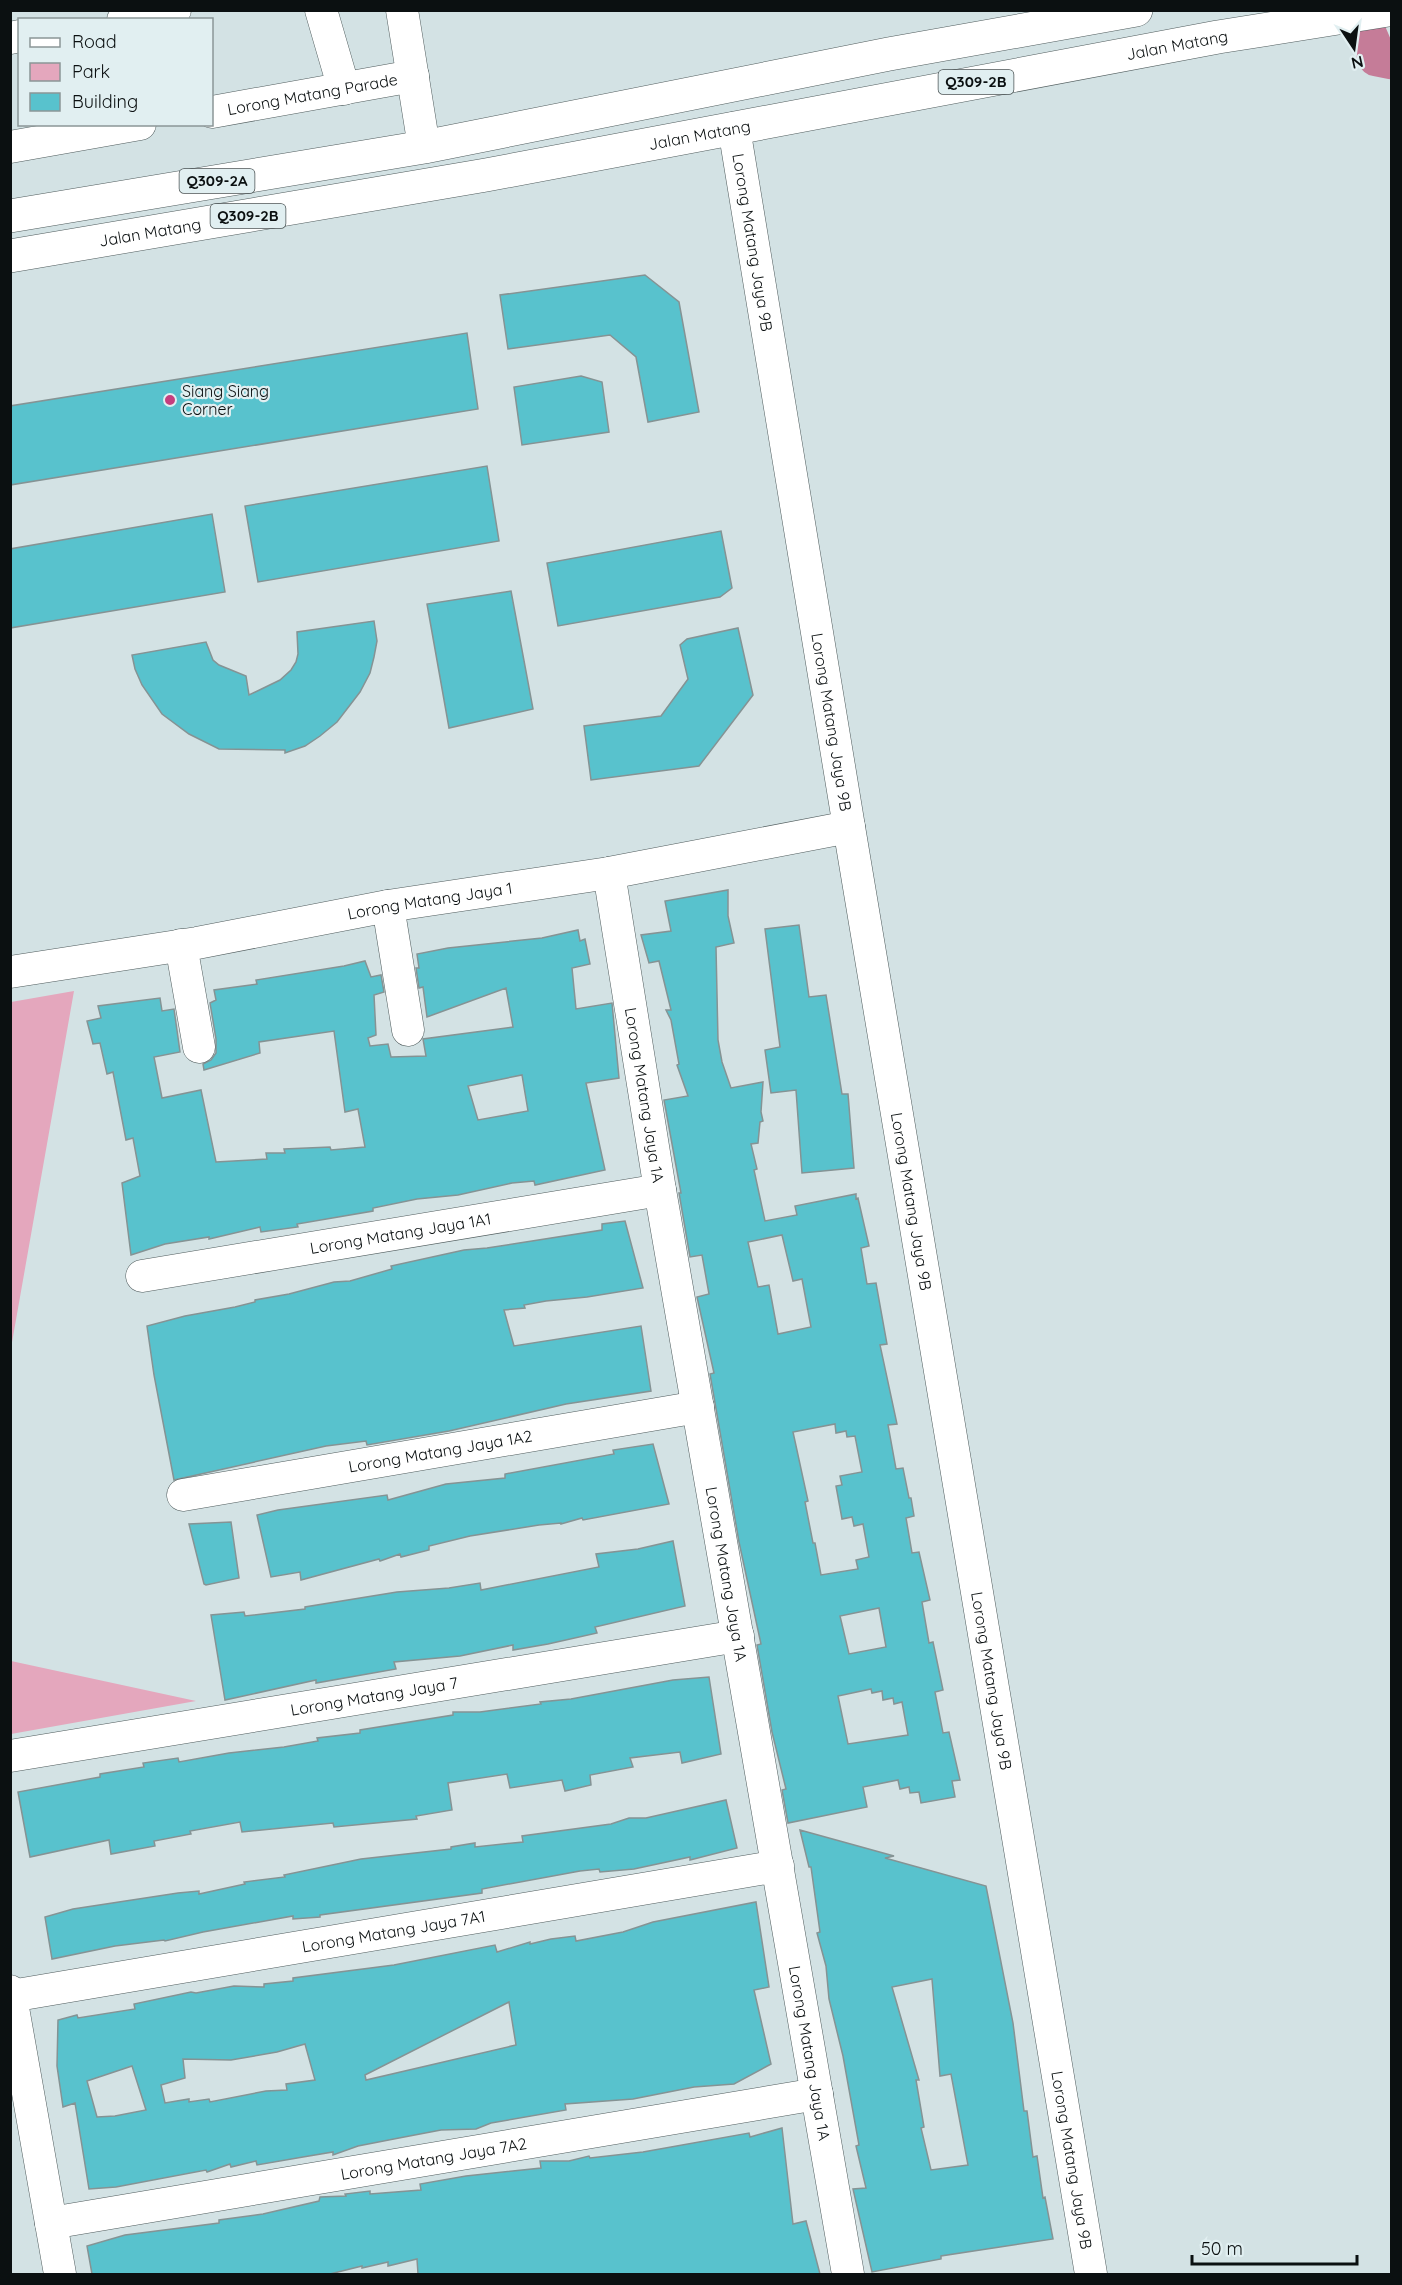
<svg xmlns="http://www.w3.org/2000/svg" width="1402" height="2285" viewBox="0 0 1402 2285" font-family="Quicksand,sans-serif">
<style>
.green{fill:#e4a7bd}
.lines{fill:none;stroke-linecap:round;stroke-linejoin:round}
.river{stroke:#c57c98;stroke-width:39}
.building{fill:#58c2cd;stroke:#859394;stroke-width:1.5;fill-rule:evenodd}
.minor-casing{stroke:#505c5d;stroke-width:33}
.major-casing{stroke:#505c5d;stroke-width:34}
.minor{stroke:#fff;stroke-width:32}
.major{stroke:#fff;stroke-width:33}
.poi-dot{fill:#c53e7e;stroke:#e1eff1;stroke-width:2}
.labels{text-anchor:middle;stroke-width:4.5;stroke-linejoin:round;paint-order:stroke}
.shield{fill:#e1eff1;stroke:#4b5354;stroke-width:1.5}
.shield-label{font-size:15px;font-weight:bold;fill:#0b1011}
.street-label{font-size:16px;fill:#0b1011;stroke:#e1eff1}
.poi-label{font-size:16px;fill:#0b1011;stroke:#e1eff1;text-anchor:start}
</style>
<rect width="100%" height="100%" fill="#d3e2e4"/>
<path class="green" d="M 74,991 L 11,1348 L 11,1002 Z
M 11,1661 L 196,1701 L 11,1734 Z"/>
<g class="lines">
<path class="river" d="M 1357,10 L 1377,57 L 1392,60"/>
</g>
<path class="building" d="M 645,275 L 679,302 L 699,412 L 648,422 L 636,357 L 610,335 L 508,349 L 500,295 Z
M 467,333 L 478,409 L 10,485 L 10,406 Z
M 581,376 L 602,382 L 609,432 L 522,445 L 514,387 Z
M 487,466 L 499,541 L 258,582 L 245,506 Z
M 212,514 L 225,592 L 10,628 L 10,549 Z
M 721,531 L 732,588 L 720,597 L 558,626 L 547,563 Z
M 511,591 L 533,709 L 449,728 L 427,604 Z
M 374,621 L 377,641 L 374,657 L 370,673 L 360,692 L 337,722 L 320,736 L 305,746 L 285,753 L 285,750 L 219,749 L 189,734 L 162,714 L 142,685 L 135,669 L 132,655 L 206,642 L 213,660 L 219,665 L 246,676 L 249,695 L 280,680 L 291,670 L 296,662 L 298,654 L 297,632 Z
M 738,628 L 753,695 L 699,766 L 591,780 L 584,726 L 661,716 L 688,679 L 680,645 L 687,639 Z
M 728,890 L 728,916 L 734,943 L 716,947 L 718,1040 L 722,1062 L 731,1088 L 763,1082 L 761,1112 L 763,1121 L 760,1122 L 758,1143 L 751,1144 L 757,1169 L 754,1170 L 765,1221 L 797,1215 L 795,1206 L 856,1194 L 856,1199 L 858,1198 L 869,1246 L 861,1248 L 867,1284 L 876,1283 L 887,1344 L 880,1345 L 897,1424 L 888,1425 L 896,1469 L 903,1468 L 909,1498 L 911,1498 L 914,1516 L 906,1518 L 912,1553 L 919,1552 L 930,1600 L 922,1602 L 929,1643 L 933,1642 L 943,1690 L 935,1692 L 943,1733 L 949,1732 L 960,1780 L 952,1781 L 955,1797 L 921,1803 L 919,1792 L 910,1793 L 909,1787 L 900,1789 L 898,1780 L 863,1787 L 867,1807 L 788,1823 L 782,1790 L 786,1789 L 772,1732 L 757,1645 L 761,1644 L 739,1542 L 710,1374 L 714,1373 L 697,1297 L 709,1294 L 702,1255 L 690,1257 L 679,1193 L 681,1193 L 664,1100 L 688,1096 L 677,1065 L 679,1064 L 671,1020 L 666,1010 L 671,1010 L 659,961 L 649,963 L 641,935 L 671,931 L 665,901 ZM 782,1235 L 793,1281 L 802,1279 L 811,1327 L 778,1334 L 769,1285 L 758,1287 L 748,1242 ZM 835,1424 L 836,1433 L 846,1431 L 847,1437 L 855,1436 L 862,1472 L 840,1476 L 842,1485 L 836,1486 L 842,1519 L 852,1517 L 854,1526 L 863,1524 L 869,1557 L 856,1560 L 858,1569 L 821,1575 L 815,1543 L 813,1543 L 805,1502 L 808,1501 L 793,1432 ZM 879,1608 L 886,1647 L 849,1654 L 840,1616 ZM 871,1689 L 872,1693 L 882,1691 L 883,1700 L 893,1698 L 894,1704 L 902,1702 L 908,1735 L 848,1744 L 838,1696 Z
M 799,925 L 809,997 L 826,995 L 842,1094 L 848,1094 L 854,1168 L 802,1173 L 796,1090 L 771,1093 L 765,1050 L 780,1047 L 765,929 Z
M 578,930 L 580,941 L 585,939 L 590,964 L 572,968 L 576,1009 L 612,1003 L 619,1078 L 586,1083 L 605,1170 L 535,1185 L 534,1181 L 512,1183 L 458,1195 L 417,1199 L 373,1208 L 373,1211 L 297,1224 L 298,1227 L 261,1232 L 260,1227 L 209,1239 L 209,1237 L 165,1244 L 131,1255 L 122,1183 L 140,1176 L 133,1138 L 126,1140 L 113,1072 L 107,1074 L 100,1043 L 93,1044 L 87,1021 L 101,1018 L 98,1006 L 160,998 L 162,1011 L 174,1009 L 180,1052 L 154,1057 L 162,1098 L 201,1090 L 216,1162 L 267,1159 L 266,1153 L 285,1153 L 284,1149 L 330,1147 L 331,1150 L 365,1147 L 358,1109 L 345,1112 L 334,1031 L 259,1042 L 260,1053 L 204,1070 L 203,1064 L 211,1060 L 216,1053 L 216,1039 L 210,1003 L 216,1000 L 214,990 L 257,984 L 256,980 L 344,966 L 365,961 L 371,977 L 381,975 L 384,992 L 374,995 L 376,1035 L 368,1038 L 370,1046 L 388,1044 L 391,1057 L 426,1056 L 423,1039 L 513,1027 L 506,988 L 427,1017 L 423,987 L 419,988 L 416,968 L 419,968 L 417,954 L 448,948 L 542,938 ZM 522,1075 L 528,1111 L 478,1120 L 468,1086 Z
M 625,1221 L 643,1288 L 587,1297 L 546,1301 L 524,1305 L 525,1308 L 504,1310 L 514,1346 L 641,1326 L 651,1391 L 566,1404 L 449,1431 L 367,1445 L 366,1441 L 326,1446 L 174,1480 L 154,1375 L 147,1326 L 185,1316 L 235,1307 L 255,1302 L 255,1300 L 289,1294 L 334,1282 L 350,1281 L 392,1269 L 391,1266 L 464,1250 L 487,1248 L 602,1230 L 602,1224 Z
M 653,1444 L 669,1504 L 583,1520 L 582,1518 L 561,1524 L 561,1523 L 539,1525 L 470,1536 L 429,1546 L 429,1550 L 401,1557 L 400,1554 L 380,1561 L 379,1559 L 301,1580 L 300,1572 L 271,1577 L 257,1515 L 278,1510 L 387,1495 L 388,1500 L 446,1484 L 505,1478 L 505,1474 L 614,1454 L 613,1450 Z
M 231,1522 L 239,1578 L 206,1585 L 204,1584 L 189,1524 Z
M 673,1541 L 685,1606 L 595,1627 L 597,1633 L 548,1644 L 513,1650 L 513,1645 L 460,1656 L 394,1662 L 396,1669 L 316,1683 L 316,1680 L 225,1700 L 211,1615 L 244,1612 L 245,1616 L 305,1609 L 305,1607 L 397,1592 L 449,1588 L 480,1583 L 481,1590 L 599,1567 L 596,1554 L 638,1549 Z
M 709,1677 L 721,1754 L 682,1763 L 680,1752 L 630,1758 L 633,1767 L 590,1775 L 591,1785 L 565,1791 L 562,1780 L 510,1788 L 507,1774 L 448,1783 L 452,1810 L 416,1816 L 417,1819 L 334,1827 L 333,1823 L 242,1832 L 240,1822 L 190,1831 L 191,1834 L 154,1841 L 155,1846 L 111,1854 L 109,1840 L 30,1857 L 18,1792 L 100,1777 L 100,1774 L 144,1767 L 143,1763 L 178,1758 L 179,1762 L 229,1753 L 284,1747 L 318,1741 L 317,1738 L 360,1733 L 360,1730 L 453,1715 L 453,1712 L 480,1712 L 541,1704 L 540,1702 L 571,1699 L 673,1680 Z
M 726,1800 L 737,1848 L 690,1860 L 690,1857 L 634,1869 L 600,1872 L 599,1869 L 580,1871 L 482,1889 L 482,1893 L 320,1915 L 320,1917 L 293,1919 L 293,1916 L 203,1932 L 165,1941 L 164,1940 L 115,1946 L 52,1959 L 45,1917 L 73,1909 L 178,1893 L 199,1891 L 199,1894 L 245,1884 L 244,1882 L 285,1877 L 284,1875 L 361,1859 L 451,1849 L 451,1847 L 475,1843 L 475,1847 L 523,1842 L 522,1836 L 611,1824 L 629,1818 L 646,1818 Z
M 800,1830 L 894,1856 L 885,1858 L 986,1886 L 1013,2023 L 1024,2111 L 1027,2111 L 1033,2157 L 1037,2156 L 1043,2198 L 1045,2197 L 1053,2239 L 941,2256 L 941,2259 L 872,2272 L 853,2189 L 866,2188 L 856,2146 L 859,2145 L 843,2056 L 829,1999 L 826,1966 L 817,1933 L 820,1932 L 811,1867 L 809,1867 ZM 932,1979 L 940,2076 L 951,2074 L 968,2165 L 931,2170 L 921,2128 L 924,2127 L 916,2080 L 919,2080 L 892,1987 Z
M 756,1902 L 769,1987 L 754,1990 L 771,2064 L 734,2084 L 694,2087 L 633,2099 L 565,2104 L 566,2110 L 491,2123 L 476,2129 L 441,2130 L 399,2138 L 358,2146 L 333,2155 L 333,2152 L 303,2157 L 257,2165 L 256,2161 L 231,2167 L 230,2164 L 207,2172 L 206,2170 L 116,2187 L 89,2189 L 75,2103 L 63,2107 L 57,2066 L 58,2020 L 77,2015 L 78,2018 L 135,2009 L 134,2004 L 191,1992 L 196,1993 L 234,1986 L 264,1987 L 264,1984 L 293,1981 L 293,1978 L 394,1965 L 495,1945 L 497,1952 L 530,1942 L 530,1944 L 551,1939 L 575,1936 L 576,1941 L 623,1932 L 653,1922 ZM 509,2002 L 516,2045 L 366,2080 L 365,2075 ZM 305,2044 L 315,2080 L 286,2084 L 287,2090 L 266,2091 L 210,2102 L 209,2099 L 189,2102 L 189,2099 L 165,2103 L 161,2085 L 185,2078 L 183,2059 L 231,2060 L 277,2052 ZM 132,2066 L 146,2110 L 115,2116 L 97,2117 L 87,2081 Z
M 782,2128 L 793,2224 L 806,2221 L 820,2274 L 418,2274 L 417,2259 L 388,2266 L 388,2262 L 362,2268 L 362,2266 L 330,2274 L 92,2274 L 87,2246 L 125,2235 L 219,2223 L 219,2220 L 263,2214 L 319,2201 L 320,2197 L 346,2196 L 345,2194 L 370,2191 L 370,2194 L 421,2190 L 420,2184 L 466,2176 L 541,2168 L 540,2161 L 569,2161 L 589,2156 L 590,2158 L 643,2152 L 749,2133 L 750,2137 Z"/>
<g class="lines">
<g class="minor-casing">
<g id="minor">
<path d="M 321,10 L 344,89"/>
<path d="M 402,10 L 424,147"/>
<path d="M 123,20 L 175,10"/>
<path d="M 10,38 L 20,36"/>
<path id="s1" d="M 212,112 L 413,76"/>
<path id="s2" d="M 734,128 L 849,827 L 1091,2274"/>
<path d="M 10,147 L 140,124"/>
<path id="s3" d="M 609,873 L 660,1190 L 848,2274"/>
<path d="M 388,906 L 408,1030"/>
<path d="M 181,945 L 199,1047"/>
<path id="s4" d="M 10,972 L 197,943 L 388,906 L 609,873 L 849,827"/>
<path id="s5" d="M 142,1276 L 660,1190"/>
<path id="s6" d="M 183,1495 L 698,1407"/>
<path id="s7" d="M 10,1756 L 738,1636"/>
<path d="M 10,1991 L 60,2274"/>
<path id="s8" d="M 11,1996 L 778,1866"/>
<path id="s9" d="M 51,2223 L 817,2094"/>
</g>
</g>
<g class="major-casing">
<g id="major">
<path d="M 10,216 L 424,147 L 889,54 L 1136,10"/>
<path id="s10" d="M 10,256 L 486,175 L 1218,37 L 1388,10"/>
</g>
</g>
<use href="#minor" class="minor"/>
<use href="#major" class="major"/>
</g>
<circle class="poi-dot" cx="170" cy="400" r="6"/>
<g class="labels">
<g class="shield">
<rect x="938.5" y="70" width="75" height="24" rx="4.5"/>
<rect x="179.5" y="169" width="75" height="24" rx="4.5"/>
<rect x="210.5" y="204" width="75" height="24" rx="4.5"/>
</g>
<g class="shield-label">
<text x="976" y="87">Q309-2B</text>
<text x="217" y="186">Q309-2A</text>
<text x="248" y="221">Q309-2B</text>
</g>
<g class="street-label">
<text dy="6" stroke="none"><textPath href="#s10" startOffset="1186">Jalan Matang</textPath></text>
<text dy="6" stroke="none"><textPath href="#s1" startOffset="102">Lorong Matang Parade</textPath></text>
<text dy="6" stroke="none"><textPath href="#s10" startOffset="700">Jalan Matang</textPath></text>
<text dy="6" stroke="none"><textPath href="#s10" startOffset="142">Jalan Matang</textPath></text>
<text dy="6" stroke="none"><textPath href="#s2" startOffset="116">Lorong Matang Jaya 9B</textPath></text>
<text dy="6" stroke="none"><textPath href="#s2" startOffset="602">Lorong Matang Jaya 9B</textPath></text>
<text dy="6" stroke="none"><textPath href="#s4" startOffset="426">Lorong Matang Jaya 1</textPath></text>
<text dy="6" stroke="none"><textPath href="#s3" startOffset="225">Lorong Matang Jaya 1A</textPath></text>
<text dy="6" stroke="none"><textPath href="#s2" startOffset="1088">Lorong Matang Jaya 9B</textPath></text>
<text dy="6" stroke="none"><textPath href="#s5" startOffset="262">Lorong Matang Jaya 1A1</textPath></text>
<text dy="6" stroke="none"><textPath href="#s6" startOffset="261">Lorong Matang Jaya 1A2</textPath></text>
<text dy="6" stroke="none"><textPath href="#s3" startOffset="711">Lorong Matang Jaya 1A</textPath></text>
<text dy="6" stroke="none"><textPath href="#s2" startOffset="1574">Lorong Matang Jaya 9B</textPath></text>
<text dy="6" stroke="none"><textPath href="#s7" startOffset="369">Lorong Matang Jaya 7</textPath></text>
<text dy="6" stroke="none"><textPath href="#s8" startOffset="388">Lorong Matang Jaya 7A1</textPath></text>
<text dy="6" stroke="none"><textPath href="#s3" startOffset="1197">Lorong Matang Jaya 1A</textPath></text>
<text dy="6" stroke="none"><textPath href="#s9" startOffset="388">Lorong Matang Jaya 7A2</textPath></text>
<text dy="6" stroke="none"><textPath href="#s2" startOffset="2060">Lorong Matang Jaya 9B</textPath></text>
</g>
<g class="poi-label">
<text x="182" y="397">Siang Siang<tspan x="182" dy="18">Corner</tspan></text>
</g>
</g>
<rect width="1402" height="2285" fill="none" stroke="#0b1011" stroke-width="24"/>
<rect x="18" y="18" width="195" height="108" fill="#e1eff1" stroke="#8b9697" stroke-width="1.5"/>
<rect x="30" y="38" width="30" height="9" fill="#ffffff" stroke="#8b9697" stroke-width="1.5"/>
<text x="72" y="48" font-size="18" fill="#0b1011">Road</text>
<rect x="30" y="63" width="30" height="18" fill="#e4a7bd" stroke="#8b9697" stroke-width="1.5"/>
<text x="72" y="78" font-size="18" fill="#0b1011">Park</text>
<rect x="30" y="93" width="30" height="18" fill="#58c2cd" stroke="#8b9697" stroke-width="1.5"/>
<text x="72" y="108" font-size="18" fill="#0b1011">Building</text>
<g transform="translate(1354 48) rotate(167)" stroke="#e1eff1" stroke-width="4.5" paint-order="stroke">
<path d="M0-4.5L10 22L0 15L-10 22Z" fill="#0b1011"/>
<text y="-9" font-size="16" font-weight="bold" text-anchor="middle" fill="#0b1011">N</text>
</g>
<path d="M1192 2255v9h165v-9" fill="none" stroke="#0b1011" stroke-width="3"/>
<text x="1201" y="2255" font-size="18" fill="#0b1011" stroke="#e1eff1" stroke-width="4.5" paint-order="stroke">50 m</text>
</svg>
